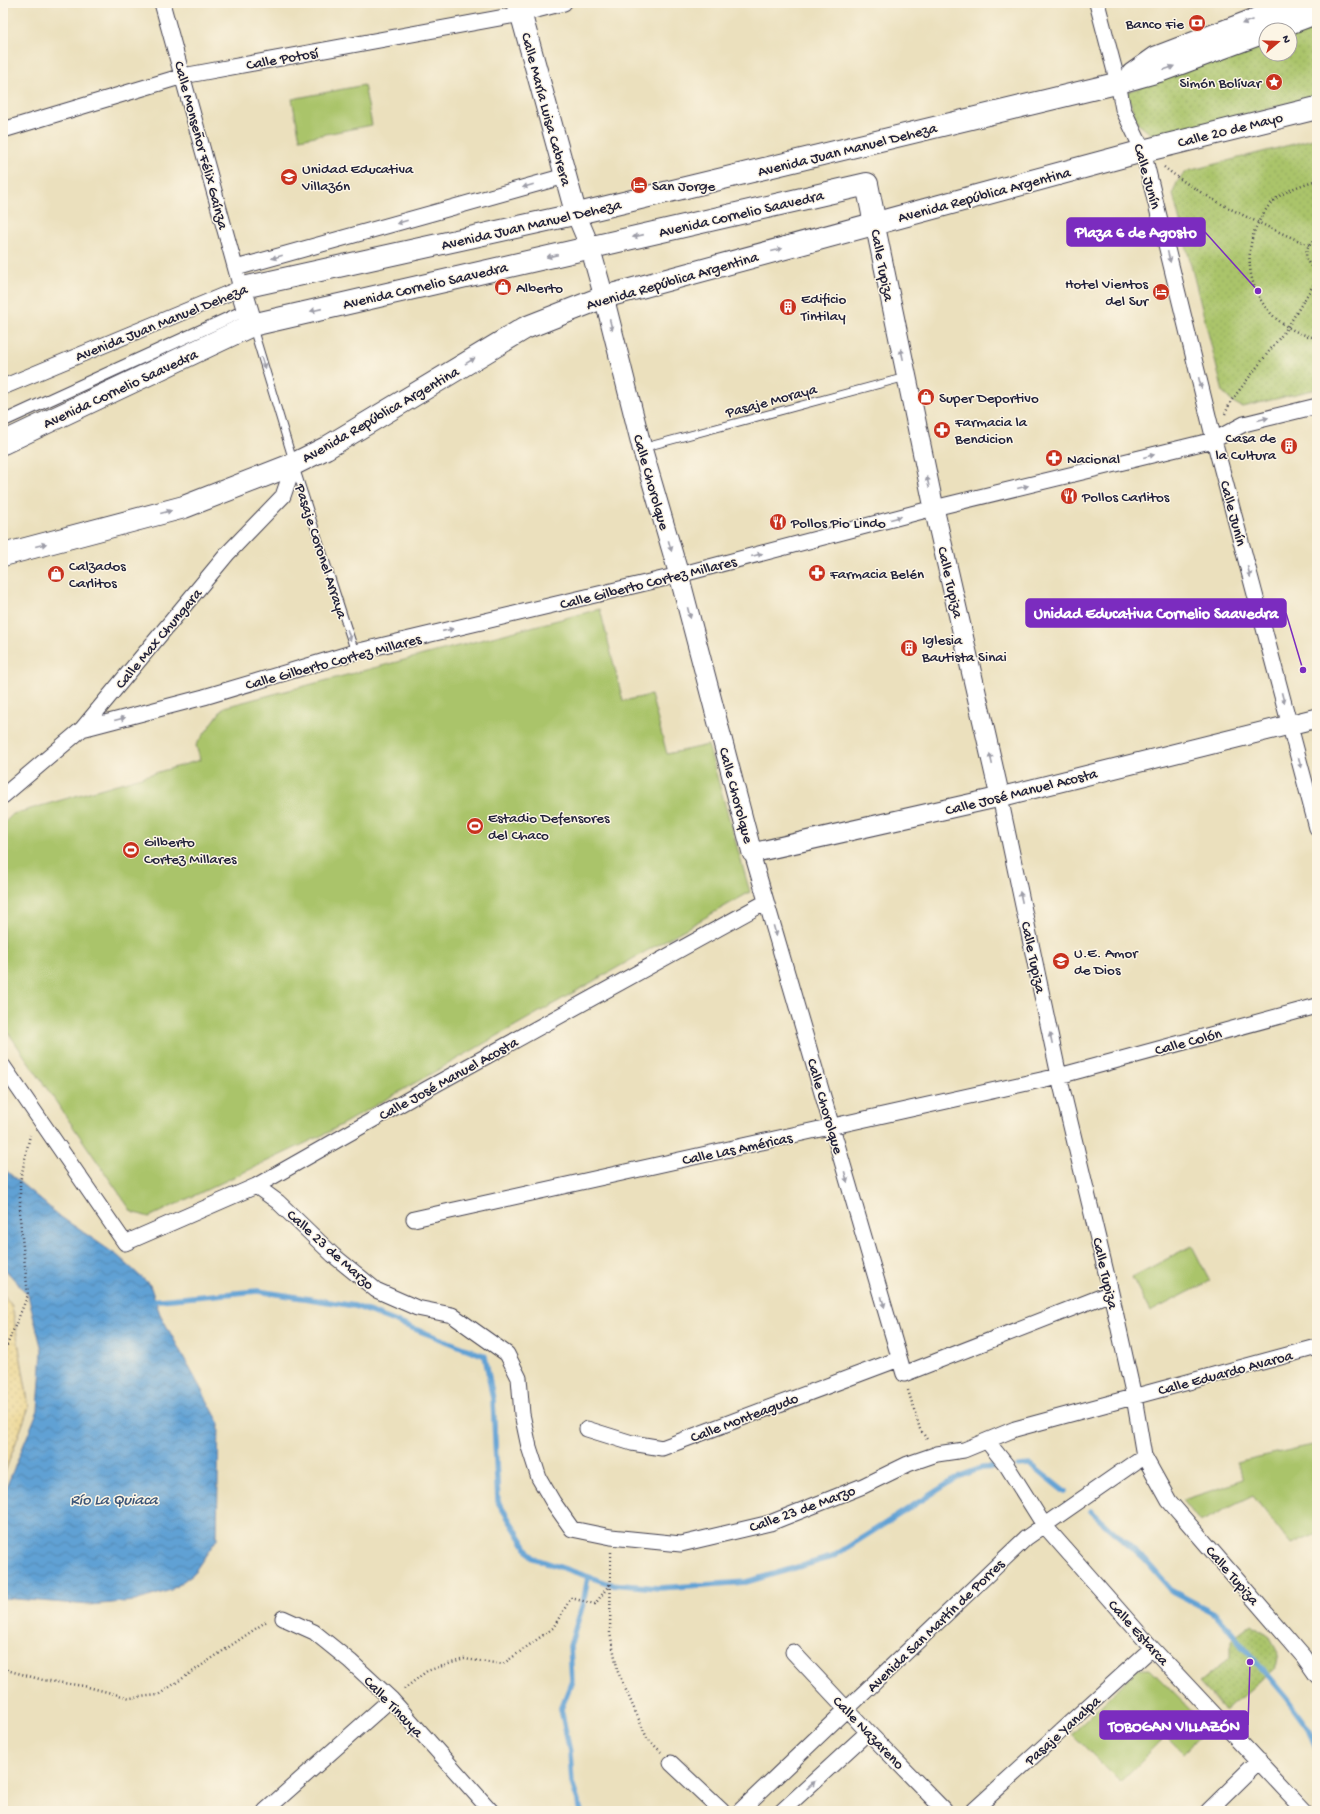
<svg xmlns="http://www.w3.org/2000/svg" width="1320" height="1814" viewBox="0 0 1320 1814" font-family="'Gochi Hand',sans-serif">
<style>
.grass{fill:url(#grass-dots);stroke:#667352}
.sand{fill:url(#sand-dots);stroke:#887e6c}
.pitch{fill:#aac46a;stroke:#667352}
.water{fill:url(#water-waves);stroke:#426288}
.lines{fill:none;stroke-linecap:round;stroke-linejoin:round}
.stream{stroke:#61a1d4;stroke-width:5.5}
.service-casing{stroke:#403e4e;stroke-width:9}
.pedestrian-casing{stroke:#403e4e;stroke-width:13}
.minor-casing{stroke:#403e4e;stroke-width:17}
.tertiary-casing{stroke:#403e4e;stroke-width:21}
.secondary-casing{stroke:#403e4e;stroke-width:23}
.trunk-casing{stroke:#403e4e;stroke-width:24}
.path{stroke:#403e4e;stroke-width:2.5;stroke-dasharray:1 3;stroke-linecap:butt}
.service{stroke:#fff;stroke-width:7}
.pedestrian{stroke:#fff;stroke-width:11}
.minor{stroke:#fff;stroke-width:15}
.tertiary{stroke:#fff;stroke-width:19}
.secondary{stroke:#fff;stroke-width:21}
.trunk{stroke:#fff;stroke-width:22}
.oneway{fill:#9c9ca7}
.labels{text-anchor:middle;stroke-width:3;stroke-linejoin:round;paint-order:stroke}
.poi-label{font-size:15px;fill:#22223b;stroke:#fcf5e5;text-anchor:start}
.street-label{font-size:15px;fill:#22223b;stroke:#fcf5e5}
.water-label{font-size:16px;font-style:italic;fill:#3b5578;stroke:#fcf5e5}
.leader{fill:none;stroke:#7b2cbf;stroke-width:1.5}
.callout-dot{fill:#7b2cbf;stroke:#fcf5e5;stroke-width:1.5}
.callout{fill:#7b2cbf;stroke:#7b2cbf;stroke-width:1.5}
.callout-label{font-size:16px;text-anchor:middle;font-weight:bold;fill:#fff}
</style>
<defs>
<pattern id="grass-dots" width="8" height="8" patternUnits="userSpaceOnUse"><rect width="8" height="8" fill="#aac46a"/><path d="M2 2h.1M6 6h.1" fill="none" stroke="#92a85d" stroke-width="1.8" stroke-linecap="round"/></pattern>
<pattern id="sand-dots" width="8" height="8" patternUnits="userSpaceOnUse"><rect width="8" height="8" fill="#eeda9e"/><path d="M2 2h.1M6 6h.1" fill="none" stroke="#ccbb89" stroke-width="1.8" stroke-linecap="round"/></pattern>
<pattern id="water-waves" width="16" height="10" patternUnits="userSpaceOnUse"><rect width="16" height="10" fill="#61a1d4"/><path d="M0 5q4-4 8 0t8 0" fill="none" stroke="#5083ad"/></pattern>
</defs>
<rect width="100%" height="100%" fill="#fcf5e5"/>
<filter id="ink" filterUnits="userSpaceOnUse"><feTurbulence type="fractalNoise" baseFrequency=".025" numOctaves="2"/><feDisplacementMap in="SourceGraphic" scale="8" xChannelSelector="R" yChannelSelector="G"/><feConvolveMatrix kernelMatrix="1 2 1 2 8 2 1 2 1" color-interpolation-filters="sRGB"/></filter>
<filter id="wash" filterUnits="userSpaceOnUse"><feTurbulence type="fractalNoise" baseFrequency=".012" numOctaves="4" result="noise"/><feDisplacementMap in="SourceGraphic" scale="16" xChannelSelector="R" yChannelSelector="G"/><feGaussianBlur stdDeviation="0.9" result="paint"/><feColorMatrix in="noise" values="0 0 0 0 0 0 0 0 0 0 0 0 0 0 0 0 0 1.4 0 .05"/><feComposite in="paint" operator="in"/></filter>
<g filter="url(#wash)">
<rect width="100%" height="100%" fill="#ebe0bd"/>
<path class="grass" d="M 1317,24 L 1317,96 L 1156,138 L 1137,123 L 1127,92 L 1266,42 L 1266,54 L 1290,54 L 1290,33 Z
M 1317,138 L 1317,389 L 1242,407 L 1231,401 L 1223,392 L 1173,194 C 1176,183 1179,177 1188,171 Z
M 1252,1624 L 1270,1637 L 1278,1652 L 1275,1668 L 1225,1711 L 1199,1683 L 1231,1657 L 1231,1640 Z"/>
<path class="sand" d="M 3,1294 L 12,1306 L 29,1407 L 3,1477 Z"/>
<path class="pitch" d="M 364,85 L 372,125 L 300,139 L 292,99 Z
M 600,609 L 623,701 L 651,695 L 667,754 L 708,745 L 750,892 L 327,1133 L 149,1217 L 132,1212 L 3,1025 L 3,824 L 13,814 L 200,760 L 196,745 L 224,707 Z
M 1192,1246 L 1210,1281 L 1150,1312 L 1132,1277 Z
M 1317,1444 L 1317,1533 L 1291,1544 L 1253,1496 L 1200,1522 L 1183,1500 L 1244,1480 L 1236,1462 Z
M 1138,1669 L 1150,1669 L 1208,1728 L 1183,1753 L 1166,1736 L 1120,1782 L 1072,1734 Z"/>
<path class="water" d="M 3,1168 L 61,1217 L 118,1256 L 150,1285 L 160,1314 L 219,1422 L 217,1539 L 193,1574 L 171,1590 L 135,1601 L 89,1605 L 3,1598 L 3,1495 L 38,1410 L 42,1350 L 28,1295 L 3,1267 Z"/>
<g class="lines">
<path class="stream" d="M 149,1301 L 258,1291 L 355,1306 L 485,1356 L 493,1399 L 498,1502 L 533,1558 L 610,1584 L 659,1588 L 746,1582 L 832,1557 L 960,1476 L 982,1468 L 996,1467
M 1018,1466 L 1031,1465 L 1065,1492
M 1091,1511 L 1145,1560 L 1172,1591 L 1216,1614 L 1286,1698 L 1307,1727 L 1317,1750
M 581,1811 L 572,1783 L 570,1752 L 561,1709 L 572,1681 L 570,1646 L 583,1604 L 588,1577"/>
</g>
</g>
<g filter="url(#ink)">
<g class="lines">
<g class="service-casing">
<path id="service" d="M 253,328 L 294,464 L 355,652
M 642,448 L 906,377"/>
</g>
<g class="pedestrian-casing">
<path id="pedestrian" d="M 3,421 L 248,309"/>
</g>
<g class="minor-casing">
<path id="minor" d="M 1097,3 L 1118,83 L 1123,109 L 1143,151 L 1214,440 L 1317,828
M 3,130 L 183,76 L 521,14 L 564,3
M 236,268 L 565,176
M 3,387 L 241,288 L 162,3
M 82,729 L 204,697 L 355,652 L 679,575 L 934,508 L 1214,440 L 1244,424 L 1317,406
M 3,796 L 82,729 L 228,553 L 283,496 L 294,464
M 1000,797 L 1059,1076 L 1111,1293 L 1134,1397 L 1144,1456 L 1169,1501 L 1303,1656 L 1317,1676
M 752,853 L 904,1374 L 1111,1293
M 3,1066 L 125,1243 L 256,1186 L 427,1089 L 766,902
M 256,1186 L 278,1202 L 333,1255 L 376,1290 L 417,1308 L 452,1315 L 507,1354 L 519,1378 L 522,1414 L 529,1447 L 539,1478 L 553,1502 L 572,1529 L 611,1537 L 681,1544 L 770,1523 L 863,1486 L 908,1464 L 937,1454 L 964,1450 L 1015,1429 L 1317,1347
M 414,1219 L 1059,1076 L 1317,1006
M 587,1429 L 632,1443 L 662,1448 L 899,1359
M 987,1441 L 1007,1466 L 1044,1525 L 1152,1648 L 1305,1811
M 283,1618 L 314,1632 L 350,1661 L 391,1699 L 491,1811
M 793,1652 L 868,1732 L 945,1811
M 671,1763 L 722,1811
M 265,1811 L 391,1699
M 740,1811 L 1026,1538 L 1144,1456
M 782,1811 L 868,1732
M 973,1811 L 1152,1648
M 1208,1811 L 1259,1761"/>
</g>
<g class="tertiary-casing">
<path id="tertiary" d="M 576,214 L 590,247 L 604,297 L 642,448 L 679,575 L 752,853 L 1000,797 L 1317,718
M 875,224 L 934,508 L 1000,797"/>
</g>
<g class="secondary-casing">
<path id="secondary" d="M 518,3 L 576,214
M 1272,30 L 1317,13
M 1132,74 L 1156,57 L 1297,3
M 252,325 L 241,288 L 576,214 L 1118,83 L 1161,71 L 1266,32"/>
</g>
<g class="trunk-casing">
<path id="trunk" d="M 3,443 L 252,325 L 867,184 L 875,224
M 3,555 L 184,507 L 294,464 L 326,448 L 525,328 L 604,297 L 1143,151 L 1317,108"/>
</g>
<path class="path" d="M 1164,167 C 1206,200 1260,224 1309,245
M 1317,180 C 1301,185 1286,190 1273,201 C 1265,209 1258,222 1254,232 C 1238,281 1267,329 1317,338
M 1317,239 C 1302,246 1303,263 1317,271
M 1225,414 L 1231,401 L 1287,328 L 1317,279
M 3,1347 L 7,1345 L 28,1295 L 20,1218 L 20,1182 L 30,1135
M 908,1390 L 920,1429 L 928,1441
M 611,1552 L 610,1633 L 618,1672 L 647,1738 L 661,1752
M 3,1669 L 43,1680 L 84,1686 L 130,1698 L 158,1695 L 267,1621
M 404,1689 L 427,1671 L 464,1659 L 503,1664 L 553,1628 L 571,1598 L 595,1604 L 610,1584"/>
<use href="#service" class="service"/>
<use href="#pedestrian" class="pedestrian"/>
<use href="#minor" class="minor"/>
<use href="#tertiary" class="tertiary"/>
<use href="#secondary" class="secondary"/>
<use href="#trunk" class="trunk"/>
</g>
<defs><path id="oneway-solid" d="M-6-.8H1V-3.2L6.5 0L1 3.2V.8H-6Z"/></defs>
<g class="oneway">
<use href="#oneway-solid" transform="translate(1247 22) rotate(159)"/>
<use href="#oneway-solid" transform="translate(1169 68) rotate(-20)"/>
<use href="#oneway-solid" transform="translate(528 186) rotate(164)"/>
<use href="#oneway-solid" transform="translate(402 222) rotate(164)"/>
<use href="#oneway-solid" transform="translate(638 236) rotate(167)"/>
<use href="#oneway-solid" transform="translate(777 250) rotate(-15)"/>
<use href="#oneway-solid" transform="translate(552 256) rotate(167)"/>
<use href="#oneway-solid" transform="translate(277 257) rotate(164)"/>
<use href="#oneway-solid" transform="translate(1169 257) rotate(76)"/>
<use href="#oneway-solid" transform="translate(316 310) rotate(167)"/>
<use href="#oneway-solid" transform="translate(611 325) rotate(76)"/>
<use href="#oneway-solid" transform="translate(902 354) rotate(-102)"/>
<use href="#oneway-solid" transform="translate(470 361) rotate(-31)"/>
<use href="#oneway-solid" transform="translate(263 363) rotate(73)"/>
<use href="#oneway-solid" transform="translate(1200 383) rotate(76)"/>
<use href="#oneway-solid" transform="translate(1263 419) rotate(-14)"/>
<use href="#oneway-solid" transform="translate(1149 456) rotate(-14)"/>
<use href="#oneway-solid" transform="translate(928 482) rotate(-102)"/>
<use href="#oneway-solid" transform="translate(1023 487) rotate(-14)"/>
<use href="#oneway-solid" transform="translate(166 512) rotate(-15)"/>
<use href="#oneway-solid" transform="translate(896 518) rotate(-15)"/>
<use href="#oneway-solid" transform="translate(41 545) rotate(-14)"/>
<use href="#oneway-solid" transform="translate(670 546) rotate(74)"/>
<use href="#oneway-solid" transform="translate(757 555) rotate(-15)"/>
<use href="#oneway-solid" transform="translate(1249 572) rotate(75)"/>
<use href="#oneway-solid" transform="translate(689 613) rotate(75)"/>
<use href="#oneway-solid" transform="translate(448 630) rotate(-13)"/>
<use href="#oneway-solid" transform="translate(349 635) rotate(72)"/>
<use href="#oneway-solid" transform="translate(1283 698) rotate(75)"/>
<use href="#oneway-solid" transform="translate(120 719) rotate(-15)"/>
<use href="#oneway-solid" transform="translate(991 759) rotate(-103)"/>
<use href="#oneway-solid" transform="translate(1300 763) rotate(75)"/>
<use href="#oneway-solid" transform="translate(1021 897) rotate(-102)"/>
<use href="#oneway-solid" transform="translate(775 931) rotate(74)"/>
<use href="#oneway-solid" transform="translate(1051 1038) rotate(-102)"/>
<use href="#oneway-solid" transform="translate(846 1177) rotate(74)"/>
<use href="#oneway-solid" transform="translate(883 1302) rotate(74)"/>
<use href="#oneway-solid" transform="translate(811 1785) rotate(-43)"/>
</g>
</g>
<defs>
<g id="bank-disc" transform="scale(0.9)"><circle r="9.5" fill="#c8321e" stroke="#fcf5e5"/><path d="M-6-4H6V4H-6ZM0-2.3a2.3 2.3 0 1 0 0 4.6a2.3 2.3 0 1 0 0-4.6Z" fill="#fff"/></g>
<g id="sight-disc" transform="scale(0.9)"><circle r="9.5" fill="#c8321e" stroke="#fcf5e5"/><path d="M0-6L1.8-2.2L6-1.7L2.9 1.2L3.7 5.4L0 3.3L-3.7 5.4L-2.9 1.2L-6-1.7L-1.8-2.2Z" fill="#fff"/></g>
<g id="school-disc" transform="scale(0.9)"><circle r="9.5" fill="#c8321e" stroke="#fcf5e5"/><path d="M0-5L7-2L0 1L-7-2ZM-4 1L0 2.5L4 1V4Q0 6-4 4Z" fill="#fff"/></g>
<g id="hotel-disc" transform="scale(0.9)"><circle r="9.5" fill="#c8321e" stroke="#fcf5e5"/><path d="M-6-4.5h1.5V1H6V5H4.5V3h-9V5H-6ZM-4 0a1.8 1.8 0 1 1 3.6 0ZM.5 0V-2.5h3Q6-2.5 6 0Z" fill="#fff"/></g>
<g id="shop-disc" transform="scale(0.9)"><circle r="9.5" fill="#c8321e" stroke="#fcf5e5"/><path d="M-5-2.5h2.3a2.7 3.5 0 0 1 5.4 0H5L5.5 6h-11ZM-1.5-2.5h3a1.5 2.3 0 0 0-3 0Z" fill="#fff"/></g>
<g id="building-disc" transform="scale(0.9)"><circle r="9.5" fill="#c8321e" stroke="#fcf5e5"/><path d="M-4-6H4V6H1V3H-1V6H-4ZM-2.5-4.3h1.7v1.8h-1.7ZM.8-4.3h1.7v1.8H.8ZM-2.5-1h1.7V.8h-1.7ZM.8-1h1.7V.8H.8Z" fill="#fff"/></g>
<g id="pharmacy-disc" transform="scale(0.9)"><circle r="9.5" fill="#c8321e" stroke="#fcf5e5"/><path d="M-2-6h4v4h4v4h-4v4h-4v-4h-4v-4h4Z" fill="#fff"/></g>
<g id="restaurant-disc" transform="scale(0.9)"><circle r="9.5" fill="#c8321e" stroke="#fcf5e5"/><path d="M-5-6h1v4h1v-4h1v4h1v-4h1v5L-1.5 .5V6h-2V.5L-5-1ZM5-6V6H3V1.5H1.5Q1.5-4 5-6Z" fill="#fff"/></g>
<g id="stadium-disc" transform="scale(0.9)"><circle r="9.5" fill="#c8321e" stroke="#fcf5e5"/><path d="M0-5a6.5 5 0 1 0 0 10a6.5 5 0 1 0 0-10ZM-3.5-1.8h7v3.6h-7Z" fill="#fff"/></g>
</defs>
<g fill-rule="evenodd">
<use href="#bank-disc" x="1197" y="23"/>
<use href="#sight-disc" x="1274" y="82"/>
<use href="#school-disc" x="289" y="177"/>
<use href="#hotel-disc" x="639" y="185"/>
<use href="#shop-disc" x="503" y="287"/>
<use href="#hotel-disc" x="1161" y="292"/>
<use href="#building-disc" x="788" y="307"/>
<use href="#shop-disc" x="926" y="397"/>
<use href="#pharmacy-disc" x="942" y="430"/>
<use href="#building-disc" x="1289" y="446"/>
<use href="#pharmacy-disc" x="1054" y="458"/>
<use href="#restaurant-disc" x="1069" y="496"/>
<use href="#restaurant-disc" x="778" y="522"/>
<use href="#pharmacy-disc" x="817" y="573"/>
<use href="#shop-disc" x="56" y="574"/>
<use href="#building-disc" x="909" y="648"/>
<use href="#stadium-disc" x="475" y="826"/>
<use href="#stadium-disc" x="131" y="850"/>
<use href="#school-disc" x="1061" y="961"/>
</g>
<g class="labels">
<g class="poi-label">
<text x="1184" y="28" text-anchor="end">Banco Fie</text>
<text x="1261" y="87" text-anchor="end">Simón Bolívar</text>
<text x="302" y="173">Unidad Educativa<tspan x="302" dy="17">Villazón</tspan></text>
<text x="652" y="190">San Jorge</text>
<text x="1148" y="288" text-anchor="end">Hotel Vientos<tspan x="1148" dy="17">del Sur</tspan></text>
<text x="516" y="292">Alberto</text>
<text x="801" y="303">Edificio<tspan x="801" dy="17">Tintilay</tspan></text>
<text x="939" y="402">Super Deportivo</text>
<text x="955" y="426">Farmacia la<tspan x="955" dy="17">Bendicion</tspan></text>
<text x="1276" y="442" text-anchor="end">Casa de<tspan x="1276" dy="17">la Cultura</tspan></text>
<text x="1067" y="463">Nacional</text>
<text x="1082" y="501">Pollos Carlitos</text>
<text x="791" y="527">Pollos Pio Lindo</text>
<text x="69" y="570">Calzados<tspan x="69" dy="17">Carlitos</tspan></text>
<text x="830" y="578">Farmacia Belén</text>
<text x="922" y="644">Iglesia<tspan x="922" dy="17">Bautista Sinai</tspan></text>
<text x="488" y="822">Estadio Defensores<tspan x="488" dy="17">del Chaco</tspan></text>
<text x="144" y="846">Gilberto<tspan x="144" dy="17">Cortez Millares</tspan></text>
<text x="1074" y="957">U.E. Amor<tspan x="1074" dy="17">de Dios</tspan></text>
</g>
<g class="street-label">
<text transform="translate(282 58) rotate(-10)" y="5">Calle Potosí</text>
<text transform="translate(547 109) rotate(75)" y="5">Calle María Luisa Cabrera</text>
<text transform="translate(1230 129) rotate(-14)" y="5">Calle 20 de Mayo</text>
<text transform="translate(202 145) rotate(75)" y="5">Calle Monseñor Félix Gaínza</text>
<text transform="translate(847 149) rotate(-14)" y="5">Avenida Juan Manuel Deheza</text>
<text transform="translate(1148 176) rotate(74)" y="5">Calle Junín</text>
<text transform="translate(984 194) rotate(-15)" y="5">Avenida República Argentina</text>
<text transform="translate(741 213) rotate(-13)" y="5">Avenida Cornelio Saavedra</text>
<text transform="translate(531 224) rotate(-13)" y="5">Avenida Juan Manuel Deheza</text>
<text transform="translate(883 265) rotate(79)" y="5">Calle Tupiza</text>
<text transform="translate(672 280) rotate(-16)" y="5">Avenida República Argentina</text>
<text transform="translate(425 285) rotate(-13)" y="5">Avenida Cornelio Saavedra</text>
<text transform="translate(161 322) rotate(-22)" y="5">Avenida Juan Manuel Deheza</text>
<text transform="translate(120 388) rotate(-25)" y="5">Avenida Cornelio Saavedra</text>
<text transform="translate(771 400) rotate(-15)" y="5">Pasaje Moraya</text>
<text transform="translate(380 414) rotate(-30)" y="5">Avenida República Argentina</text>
<text transform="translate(652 482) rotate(74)" y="5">Calle Chorolque</text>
<text transform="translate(1234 513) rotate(75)" y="5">Calle Junín</text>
<text transform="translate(322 551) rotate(72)" y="5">Pasaje Coronel Arraya</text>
<text transform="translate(648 582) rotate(-14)" y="5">Calle Gilberto Cortez Millares</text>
<text transform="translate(951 582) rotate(77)" y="5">Calle Tupiza</text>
<text transform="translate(158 638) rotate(-50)" y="5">Calle Max Chungara</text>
<text transform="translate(333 661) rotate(-15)" y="5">Calle Gilberto Cortez Millares</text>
<text transform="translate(1021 791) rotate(-14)" y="5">Calle José Manuel Acosta</text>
<text transform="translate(737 795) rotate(75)" y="5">Calle Chorolque</text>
<text transform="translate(1034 957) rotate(78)" y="5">Calle Tupiza</text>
<text transform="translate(1188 1041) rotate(-15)" y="5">Calle Colón</text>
<text transform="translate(448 1078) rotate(-29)" y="5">Calle José Manuel Acosta</text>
<text transform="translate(826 1106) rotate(74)" y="5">Calle Chorolque</text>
<text transform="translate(737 1148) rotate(-12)" y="5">Calle Las Américas</text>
<text transform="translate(331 1249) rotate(42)" y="5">Calle 23 de Marzo</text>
<text transform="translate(1106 1273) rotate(77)" y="5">Calle Tupiza</text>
<text transform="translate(1225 1372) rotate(-15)" y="5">Calle Eduardo Avaroa</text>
<text transform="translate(744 1417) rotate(-21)" y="5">Calle Monteagudo</text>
<text transform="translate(802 1508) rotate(-20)" y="5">Calle 23 de Marzo</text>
<text transform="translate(1233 1575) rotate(49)" y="5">Calle Tupiza</text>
<text transform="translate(935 1625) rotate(-44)" y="5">Avenida San Martín de Porres</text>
<text transform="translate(1139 1632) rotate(48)" y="5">Calle Estarca</text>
<text transform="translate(394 1706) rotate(46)" y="5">Calle Tincuya</text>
<text transform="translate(1062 1730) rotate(-42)" y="5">Pasaje Yanalpa</text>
<text transform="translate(869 1732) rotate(46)" y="5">Calle Nazareno</text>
</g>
<g class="water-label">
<text x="114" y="1504">Río La Quiaca</text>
</g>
</g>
<path class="leader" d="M1258 291L1205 232M1303 670L1286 613M1250 1662L1248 1725"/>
<g class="callout-dot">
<circle cx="1258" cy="291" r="4"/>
<circle cx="1303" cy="670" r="4"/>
<circle cx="1250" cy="1662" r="4"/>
</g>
<g class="callout">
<rect x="1067" y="218" width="138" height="28" rx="4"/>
<rect x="1026" y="599" width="260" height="28" rx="4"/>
<rect x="1100" y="1711" width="148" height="28" rx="4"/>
</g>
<g class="callout-label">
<text x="1136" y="237">Plaza 6 de Agosto</text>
<text x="1156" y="618">Unidad Educativa Cornelio Saavedra</text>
<text x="1174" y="1731">TOBOGAN VILLAZÓN</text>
</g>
<rect width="1320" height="1814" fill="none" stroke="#fcf5e5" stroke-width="16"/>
<g transform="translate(1278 42) rotate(71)"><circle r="19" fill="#fcf5e5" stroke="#a5a1a1"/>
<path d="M0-3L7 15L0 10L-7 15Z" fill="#c8321e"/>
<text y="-6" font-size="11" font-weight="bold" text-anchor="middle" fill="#22223b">N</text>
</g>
</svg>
